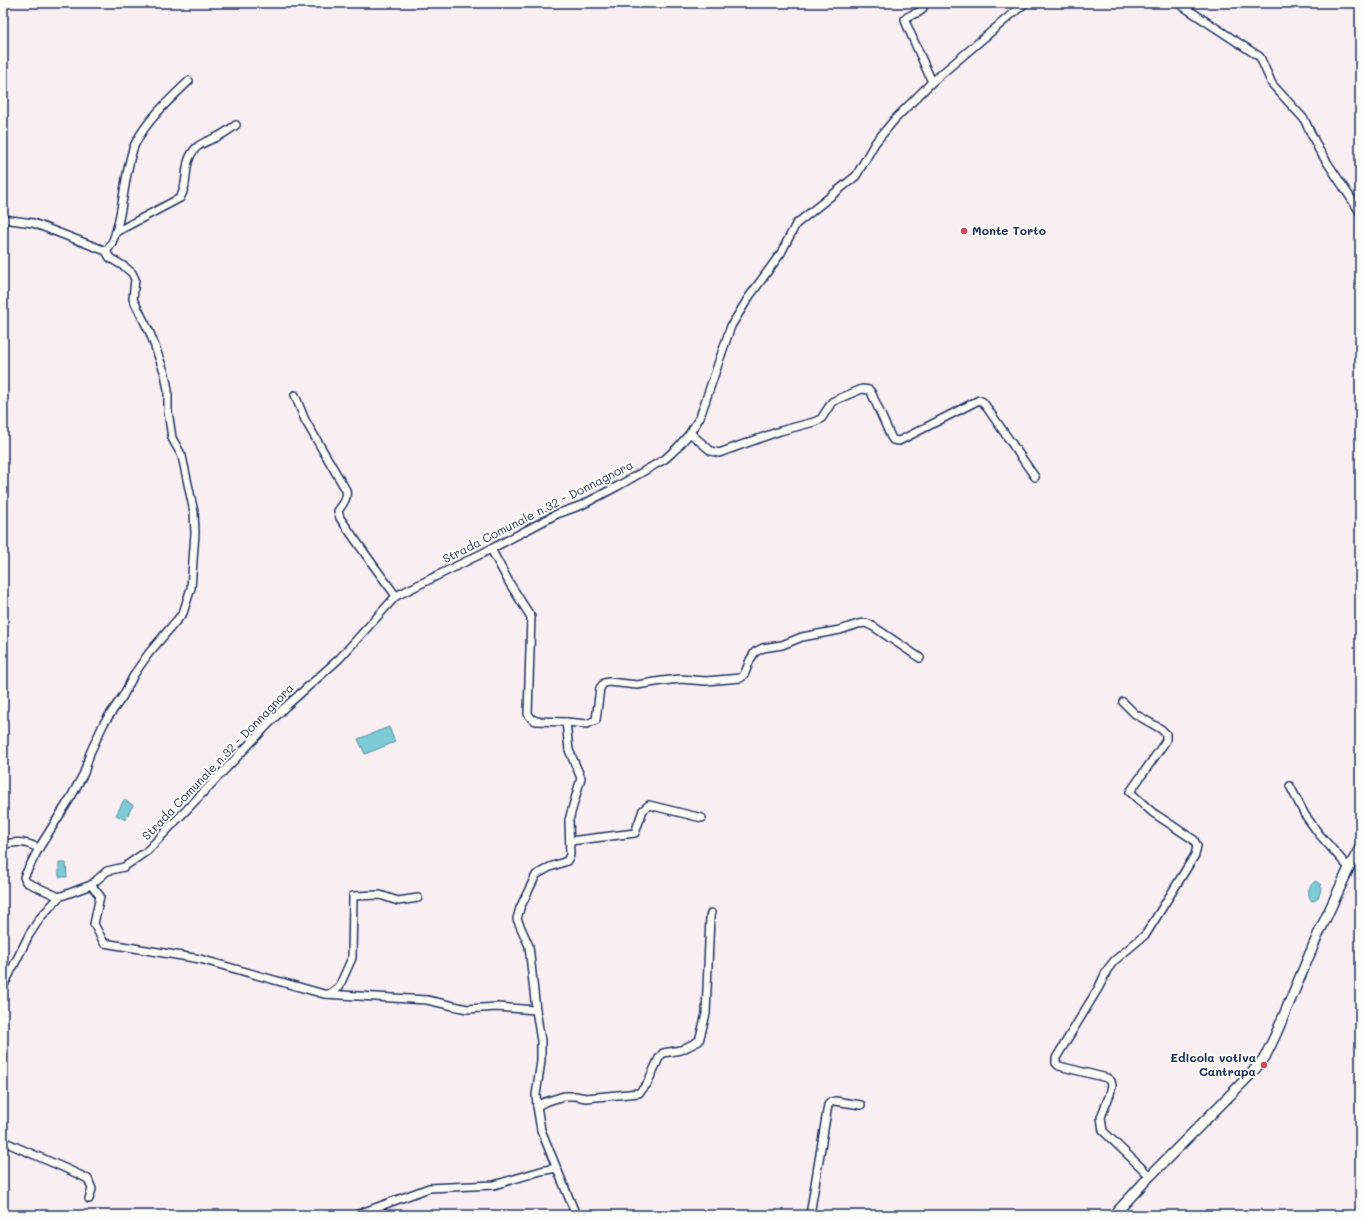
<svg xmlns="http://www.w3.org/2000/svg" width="1363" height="1218" viewBox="0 0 1363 1218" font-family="Mali,sans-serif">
	<rect width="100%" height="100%" fill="#f9eff2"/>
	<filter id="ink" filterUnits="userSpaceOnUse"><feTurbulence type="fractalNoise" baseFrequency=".025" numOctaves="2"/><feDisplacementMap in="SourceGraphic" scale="8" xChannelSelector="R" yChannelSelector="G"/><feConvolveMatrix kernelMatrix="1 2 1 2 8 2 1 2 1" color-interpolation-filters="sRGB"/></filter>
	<g filter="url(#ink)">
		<!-- water -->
		<g fill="#7bcbd5" stroke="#558da5">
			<polygon points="389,727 395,742 365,754 358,739"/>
			<polygon points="124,800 133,805 125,820 116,815"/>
			<polygon points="59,863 66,863 67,877 59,877"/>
			<path d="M 1316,881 L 1321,885 C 1321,890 1320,896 1316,900 L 1312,901 C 1306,894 1308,885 1316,881 Z"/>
		</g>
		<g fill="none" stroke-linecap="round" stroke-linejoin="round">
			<!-- street casing -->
			<g stroke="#1b2f5e" stroke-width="10">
				<g id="street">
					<path d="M 924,3 C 923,16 913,11 905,19 L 906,23 L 932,82"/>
					<polyline points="1178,3 1260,57 1272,84 1304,119 1319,150 1360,212"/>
					<polyline points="3,219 33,223 106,251 110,258 125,267 132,273 135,279 133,299 150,333 165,374 168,390 168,411 172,438 182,456 194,512 195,533 191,588 183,613 149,653 135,673 123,696 104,723 90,753 84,773 71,797 39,848 24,877 26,882 59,897"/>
					<path d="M 116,232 L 180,198 C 187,187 185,175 188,162 C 193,145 203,143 217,137 C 224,134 230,129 236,125"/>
					<path d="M 106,251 C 123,236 123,169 135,144 C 147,120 169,100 189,81"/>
					<path d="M 295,395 L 305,420 L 346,490 C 348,498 343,504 338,511 L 340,518 L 371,562 L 396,596"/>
					<polyline points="690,433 711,451 719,453 780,431 814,422 821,419 832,402 838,399 862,389 869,390 871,392 891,437 893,440 899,441 979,400 983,402 1035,477"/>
					<polyline points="491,549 510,584 531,617 528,714 532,719 536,721 566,722 569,750 581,778 569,820 570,855 567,861 550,867 536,875 520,908 517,919 529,946 536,1010 541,1041 541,1061 536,1095 537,1106 541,1130 576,1215"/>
					<polyline points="1123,702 1135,714 1161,729 1166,734 1166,740 1163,745 1130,792 1152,812 1194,840 1197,846 1195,855 1146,934 1114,961 1107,970 1099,987 1056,1058 1056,1063 1059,1066 1107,1078 1111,1081 1112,1085 1110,1094 1101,1117 1103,1131 1150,1176"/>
					<polyline points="566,722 587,724 596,720 600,688 604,683 609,682 637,685 662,681 680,679 706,681 741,678 745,673 750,660 755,652 763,648 782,645 802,637 840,630 858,624 866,623 874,627 920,658"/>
					<polyline points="1290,786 1305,815 1319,834 1349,868"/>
					<polyline points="570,841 635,833 643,810 649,805 702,818"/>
					<path d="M 3,844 C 19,841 25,842 39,848"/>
					<polyline points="91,885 100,896 94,924 104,943 200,959 324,994 427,1000 467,1009 497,1007 536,1010"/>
					<polyline points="3,987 29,935 40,918 59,897 91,885 107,871 124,867 147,851 284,708 339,659 396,596 491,549 557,514 582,505 618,486 665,459 677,448 690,433 700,417 731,326 749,297 781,253 796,224 856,176 875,143 895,119 932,82 1025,3"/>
					<polyline points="329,994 339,987 352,958 353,896 380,895 398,901 418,898"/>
					<polyline points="537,1106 545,1102 564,1096 575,1096 586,1098 639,1093 647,1084 659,1058 663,1053 681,1050 699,1041 706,1014 710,917 711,913"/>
					<path d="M 3,1141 C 31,1154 60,1165 88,1179 L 92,1189 L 89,1199"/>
					<polyline points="356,1215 429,1188 494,1185 541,1171 556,1168"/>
					<polyline points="810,1215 828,1105 831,1102 835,1101 861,1105"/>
				</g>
			</g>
			<!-- secondary casing -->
			<g stroke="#1b2f5e" stroke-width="12">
				<polyline id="secondary" points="1114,1215 1150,1176 1250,1075 1265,1057 1276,1034 1317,937 1349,868 1360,848"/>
			</g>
			<!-- street -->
			<use href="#street" stroke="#fdfcf7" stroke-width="7"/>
			<!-- secondary -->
			<use href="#secondary" stroke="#fdfcf7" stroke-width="9"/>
		</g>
	</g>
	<!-- markers -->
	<g fill="#d1495b" stroke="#fdfcf7" stroke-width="1.5">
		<circle cx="964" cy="231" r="4"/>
		<circle cx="1264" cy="1065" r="4"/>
	</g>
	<g text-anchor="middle" stroke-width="4" stroke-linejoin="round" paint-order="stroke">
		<!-- poi labels -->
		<g font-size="12" font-weight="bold" fill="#1b2f5e" stroke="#fdfcf7" text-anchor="start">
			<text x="972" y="235">Monte Torto</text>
			<text x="1256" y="1062" text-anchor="end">Edicola votiva<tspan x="1256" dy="14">Cantrapa</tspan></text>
		</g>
		<!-- street labels -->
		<g font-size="12" fill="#1b2f5e" stroke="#fdfcf7">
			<text transform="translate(538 512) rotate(-27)" y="4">Strada Comunale n.32 - Donnagnora</text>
			<text transform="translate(218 762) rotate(-46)" y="4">Strada Comunale n.32 - Donnagnora</text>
		</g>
	</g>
	<!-- margin -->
	<rect width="1363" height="1218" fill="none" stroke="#fdfcf7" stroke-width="16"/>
	<rect x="8" y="8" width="1347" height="1202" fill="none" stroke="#1b2f5e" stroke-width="1.5" filter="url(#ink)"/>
</svg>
